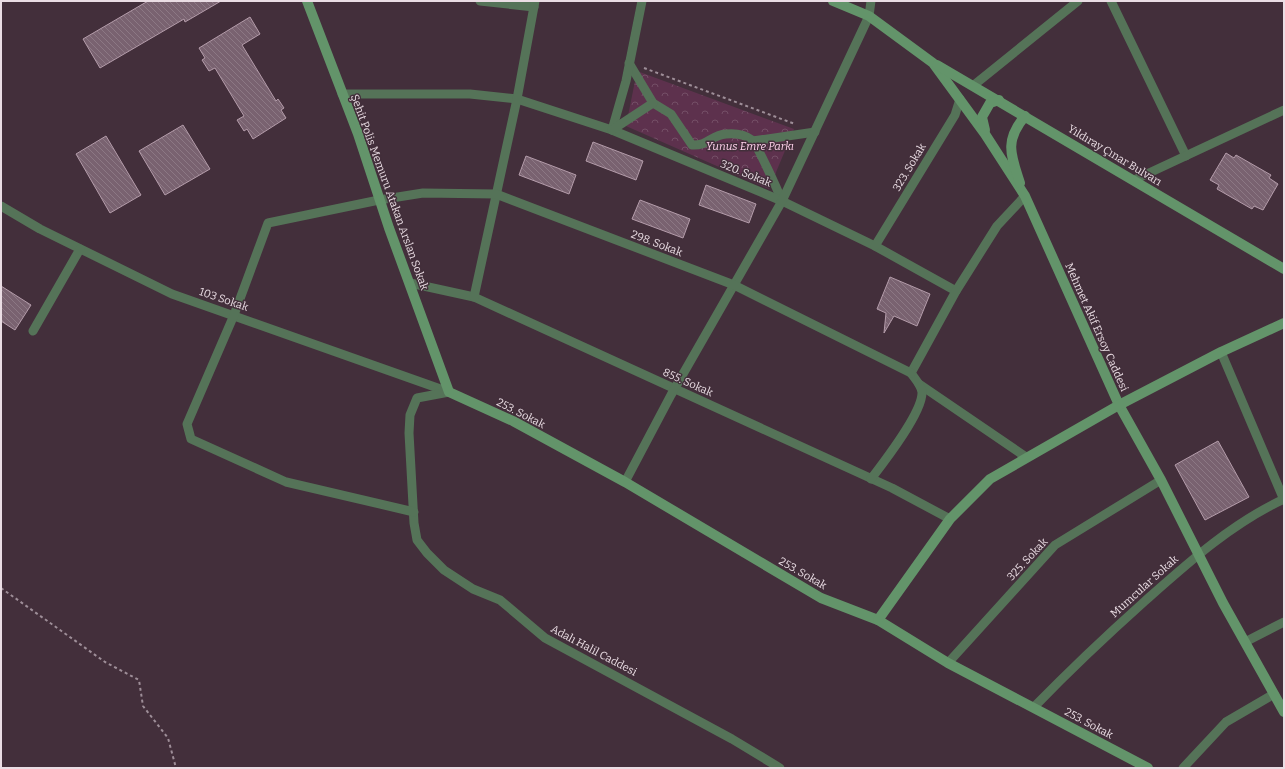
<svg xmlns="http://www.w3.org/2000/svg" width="1285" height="769" viewBox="0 0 1285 769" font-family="Bitter,serif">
	<defs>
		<pattern id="park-crowns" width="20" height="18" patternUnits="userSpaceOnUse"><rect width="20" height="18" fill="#5d314d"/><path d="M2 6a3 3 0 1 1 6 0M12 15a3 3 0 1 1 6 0" fill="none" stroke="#744e66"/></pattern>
		<pattern id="building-back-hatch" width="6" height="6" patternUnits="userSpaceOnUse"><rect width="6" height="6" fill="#796270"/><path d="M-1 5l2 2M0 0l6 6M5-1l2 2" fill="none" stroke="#8c7884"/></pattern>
	</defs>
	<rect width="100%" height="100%" fill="#432f3b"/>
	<!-- park -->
	<polygon fill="url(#park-crowns)" points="637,71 794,129 769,189 626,126"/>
	<!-- building -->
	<g fill="url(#building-back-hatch)" stroke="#b49caa">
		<polygon points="148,1 221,1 185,22 184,19 100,68 83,39"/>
		<polygon points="250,17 260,34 242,45 276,101 278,99 284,108 281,110 286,118 253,139 247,129 244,131 237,120 244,116 215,68 209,71 202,60 205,58 199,48"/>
		<polygon points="183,125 210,169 165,195 139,151"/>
		<polygon points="106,136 141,195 110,213 76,154"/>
		<polygon points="593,142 643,161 636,180 586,161"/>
		<polygon points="1226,153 1234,158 1236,155 1271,175 1269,178 1278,184 1263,210 1254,206 1252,209 1217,189 1219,185 1210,180"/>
		<polygon points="526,156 576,175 569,194 519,175"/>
		<polygon points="706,185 756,204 749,223 699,205"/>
		<polygon points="640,200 690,219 683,238 632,219"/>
		<polygon points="890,277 930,294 917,326 894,316 884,333 886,313 877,309"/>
		<polygon points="1,286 31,305 15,330 1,321"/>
		<polygon points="1218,441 1249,497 1205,520 1175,465"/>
	</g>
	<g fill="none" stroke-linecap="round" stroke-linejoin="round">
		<!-- path -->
		<g stroke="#9e8e98" stroke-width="2" stroke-dasharray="3 3" stroke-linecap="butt">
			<polyline points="644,68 795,124"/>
			<polyline points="1,588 105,662 139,680 143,706 168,738 176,768"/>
		</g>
		<!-- street -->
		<g stroke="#557358" stroke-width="9">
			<polyline points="480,1 534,7"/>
			<polyline points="1111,1 1186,156"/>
			<path d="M 629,63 L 653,103 L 671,114 L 692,145 C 708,146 711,135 726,134 C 736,133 744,134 752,140 C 757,144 778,191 782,201"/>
			<polyline points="974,85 1078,1"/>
			<polyline points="342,94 470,94 517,99 612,130 782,201 875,246 956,291"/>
			<polyline points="612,130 626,81 642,1"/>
			<polyline points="612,130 653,103"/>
			<polyline points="753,141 815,132"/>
			<polyline points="1134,180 1284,110"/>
			<polyline points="1,206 40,229 172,294 449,392"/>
			<polyline points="875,246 955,115 960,99"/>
			<polyline points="410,283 474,297 892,488 950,519"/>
			<polyline points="474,297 517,99 535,1"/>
			<polyline points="33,331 80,249"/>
			<polyline points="1221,352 1284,500"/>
			<polyline points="919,384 1026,457"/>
			<polyline points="449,392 417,398 410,415 409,433 414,523 417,540 427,553 444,570 473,589 500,600 545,638 732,739 780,768"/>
			<path d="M 871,479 C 884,462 923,412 922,392 C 921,385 915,379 911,373 L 956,291 L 997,226 L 1025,196"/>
			<polyline points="625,482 671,395 782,201 869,16 871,1"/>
			<polyline points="414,512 286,482 191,439 187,424 234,315 268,223 379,200 423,193 496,194 734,285 911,373"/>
			<polyline points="1245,642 1284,622"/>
			<polyline points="948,663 1055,545 1161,480"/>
			<path d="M 1034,707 C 1070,670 1107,635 1145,601 C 1189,562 1231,524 1284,499"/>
			<polyline points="1183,768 1226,722 1274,694"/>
		</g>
		<!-- secondary -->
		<g stroke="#63946a" stroke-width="10">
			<polyline points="307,1 358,134 389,228 449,392 513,421 625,482 821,598 878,620 948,663 1148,768"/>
			<polyline points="833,1 869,16 933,63 985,134 1025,196 1119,405 1161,480 1223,603 1284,712"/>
			<polyline points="937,65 1284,269"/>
			<polyline points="985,130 982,117 990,103 999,100"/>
			<path d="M 1020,183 C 1011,155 1004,141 1025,116"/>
			<polyline points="878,620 950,519 990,479 1119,405 1221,352 1284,323"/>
		</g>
	</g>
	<g text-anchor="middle" stroke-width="3" stroke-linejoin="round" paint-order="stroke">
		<!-- park labels -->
		<g font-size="11" font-style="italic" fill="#fed1eb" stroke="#432f3b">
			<text x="750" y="150">Yunus Emre Parkı</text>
		</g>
		<!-- street labels -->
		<g font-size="11" fill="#eadde4" stroke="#432f3b">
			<text transform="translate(1115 155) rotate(31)" y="4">Yıldıray Çınar Bulvarı</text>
			<text transform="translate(909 167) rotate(-59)" y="4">323. Sokak</text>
			<text transform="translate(746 173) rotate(22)" y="4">320. Sokak</text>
			<text transform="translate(390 192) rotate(70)" y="4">Şehit Polis Memuru Atakan Arslan Sokak</text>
			<text transform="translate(657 243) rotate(21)" y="4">298. Sokak</text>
			<text transform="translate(224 299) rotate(19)" y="4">103 Sokak</text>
			<text transform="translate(1097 327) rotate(66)" y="4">Mehmet Akif Ersoy Caddesi</text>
			<text transform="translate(688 382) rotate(24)" y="4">855. Sokak</text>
			<text transform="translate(521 413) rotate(27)" y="4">253. Sokak</text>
			<text transform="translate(1027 559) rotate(-47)" y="4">325. Sokak</text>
			<text transform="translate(803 573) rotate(30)" y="4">253. Sokak</text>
			<text transform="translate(1144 586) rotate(-42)" y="4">Mumcular Sokak</text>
			<text transform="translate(594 650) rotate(28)" y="4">Adalı Halil Caddesi</text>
			<text transform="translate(1089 723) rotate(28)" y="4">253. Sokak</text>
		</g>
	</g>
	<!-- border -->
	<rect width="1285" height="769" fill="none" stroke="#eadde4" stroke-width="4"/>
</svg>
